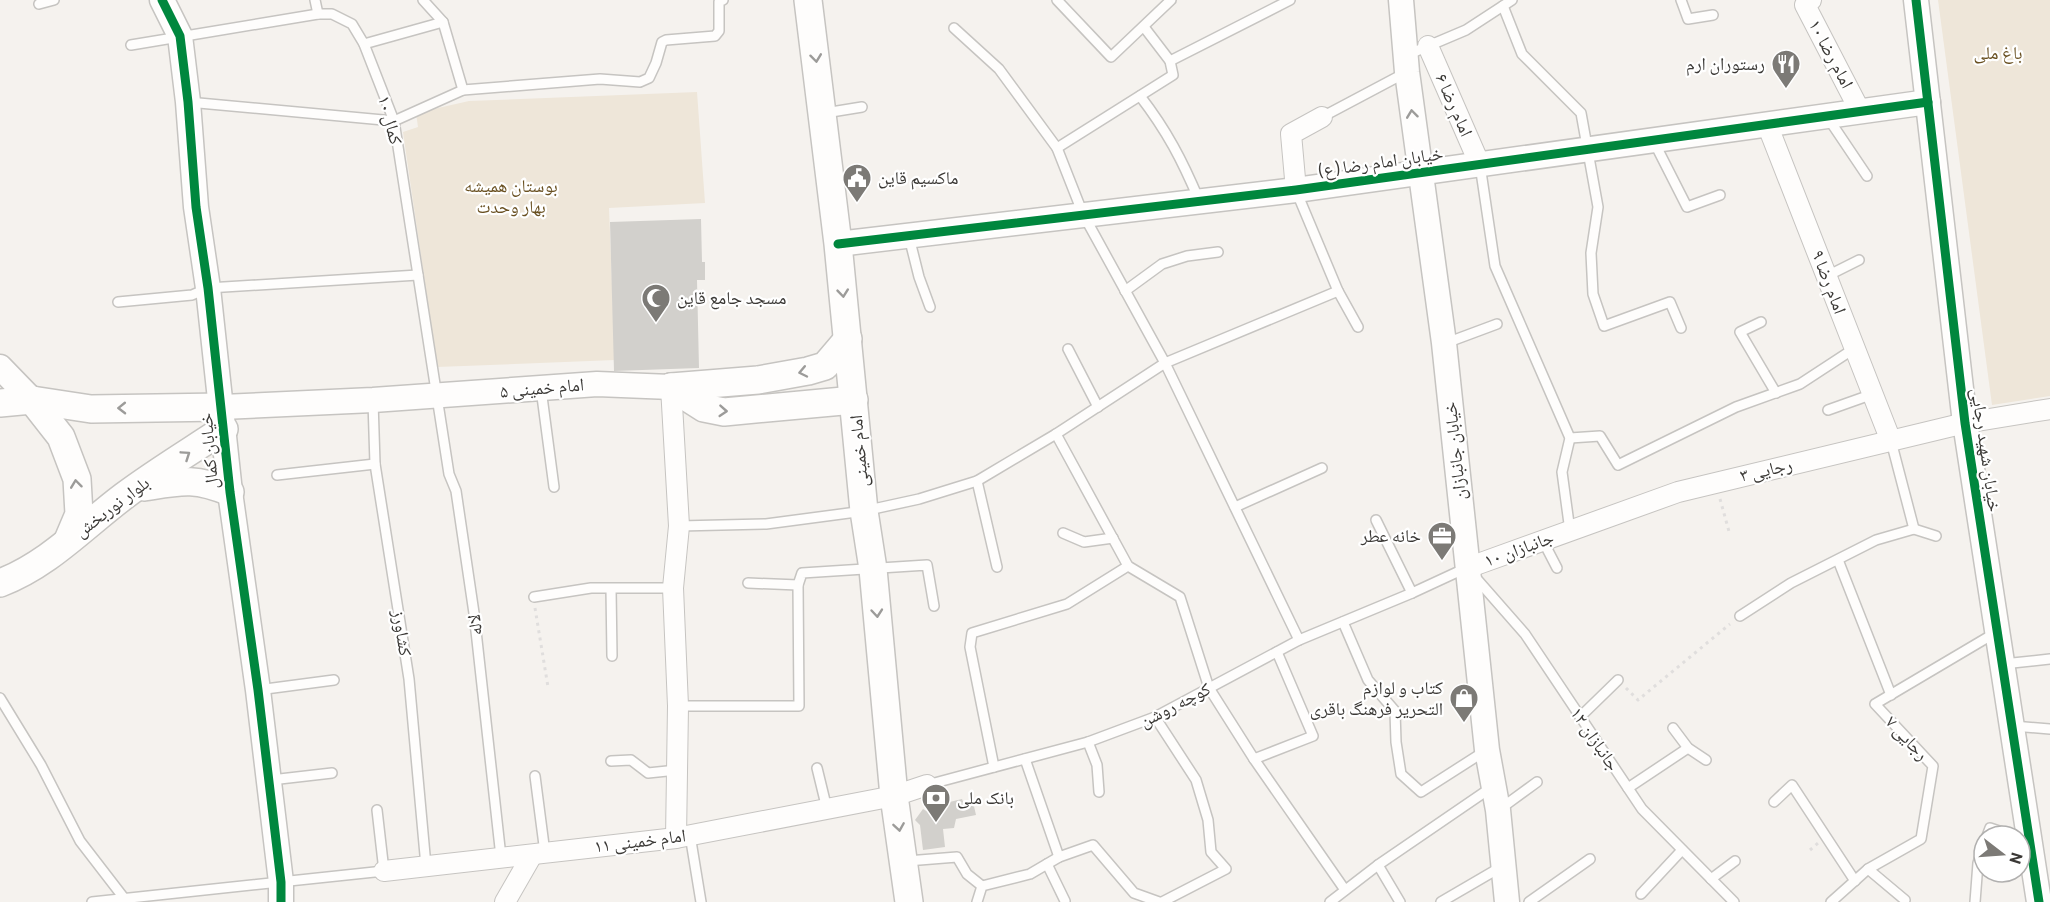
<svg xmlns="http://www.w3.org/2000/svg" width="2050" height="902" viewBox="0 0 2050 902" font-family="Barlow,'Noto Naskh Arabic',sans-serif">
	<rect width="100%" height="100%" fill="#f5f2ee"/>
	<!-- green -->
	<g fill="#eee6d9">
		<polygon points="1938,0 2050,0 2050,396 1992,405"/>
		<polygon points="697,92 705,203 609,208 615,360 437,367 403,132 418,127 416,113 469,101"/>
	</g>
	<!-- building -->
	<g fill="#d2d0cc">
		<polygon points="701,219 702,262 705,262 705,280 697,280 699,368 614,371 610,222"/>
		<polygon points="962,799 964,804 973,802 976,815 956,819 954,828 943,829 945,847 923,850 920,825 915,820 923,809 928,812 929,807"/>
	</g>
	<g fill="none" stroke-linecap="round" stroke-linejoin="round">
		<!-- service casing -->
		<g stroke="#c6c4c1" stroke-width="12">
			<g id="service">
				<polyline points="315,0 318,14"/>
				<polyline points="423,0 443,22 463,90"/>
				<polyline points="1057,0 1111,57 1171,0"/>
				<polyline points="1681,0 1688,19 1713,15"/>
				<polyline points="39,4 54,0"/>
				<polyline points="1503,6 1522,54 1581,113 1598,207 1591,253 1593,294 1604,326 1670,302 1681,328"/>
				<polyline points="954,28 999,69 1057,148 1083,214 1165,363 1299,640"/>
				<polyline points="364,44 443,22"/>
				<polyline points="131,45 318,14 332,14 352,24 364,44 394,121 449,474 456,491 474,613 501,857"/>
				<polyline points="1407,55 1466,30 1512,0"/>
				<polyline points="1170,61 1290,0"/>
				<path d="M 1140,96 C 1167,131 1182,160 1199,200"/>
				<polyline points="188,102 394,121 463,90 600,79 640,82 649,78 656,63 662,42 666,40 715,36 719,31 719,2 723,0"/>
				<polyline points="825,113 862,107"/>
				<polyline points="1322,117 1405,73"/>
				<polyline points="1828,118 1867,176"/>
				<polyline points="1654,142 1687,207 1720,195"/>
				<polyline points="1057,148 1173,75 1170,61 1144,27"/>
				<polyline points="1480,165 1495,266 1570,438 1562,472 1570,531"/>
				<polyline points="1297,193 1338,291 1358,327"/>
				<polyline points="909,237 919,277 930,307"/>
				<polyline points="1827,276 1859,260"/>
				<polyline points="1125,291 1162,264 1187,256 1218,252"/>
				<polyline points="118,302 192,295 208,288 418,275"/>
				<polyline points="1761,322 1740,332 1776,393"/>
				<polyline points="1446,343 1497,324"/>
				<polyline points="1068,349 1098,407"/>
				<polyline points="541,389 554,487"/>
				<polyline points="373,401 375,464 409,679 426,866"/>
				<polyline points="1828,410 1873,394"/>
				<polyline points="1056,434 1128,566 1180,597 1209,688 1254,759 1345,890"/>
				<polyline points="1570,438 1600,436 1618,465 1736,407 1800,384 1855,348"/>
				<polyline points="1891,441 1914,529"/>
				<polyline points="277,475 375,464"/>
				<polyline points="977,481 997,567"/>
				<polyline points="1235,507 1322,468"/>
				<polyline points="1376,520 1412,593"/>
				<polyline points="679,526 766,524 864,511 919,499 977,481 1056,434 1165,363 1338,291"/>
				<polyline points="1063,533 1084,542 1113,538"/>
				<polyline points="1543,541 1557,568"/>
				<polyline points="1838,560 1891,695"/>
				<polyline points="1475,577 1525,634 1642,809 1734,902"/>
				<polyline points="748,583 798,585"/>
				<polyline points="611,589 612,656"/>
				<polyline points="534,597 591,588 673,588"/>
				<polyline points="1740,616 1791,583 1876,540 1914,529 1936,536"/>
				<polyline points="1343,622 1368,680 1395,711 1396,742 1401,774 1421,792 1485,751"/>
				<polyline points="2003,664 2050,659"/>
				<polyline points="258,690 334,680"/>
				<polyline points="0,698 41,765 80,841 127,902"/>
				<polyline points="678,706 799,706 798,585 802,573 927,565 934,606"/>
				<polyline points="1155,717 1196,780 1208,820 1211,852 1226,869 1162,902"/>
				<polyline points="1580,717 1618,680"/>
				<polyline points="2013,726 2050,729"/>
				<polyline points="1673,728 1688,748 1706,760"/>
				<polyline points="1088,742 1097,765 1099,792"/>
				<polyline points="1025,759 1059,857"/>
				<polyline points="1254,759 1313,736 1277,652"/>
				<polyline points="611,761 631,760 648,773 677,770"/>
				<polyline points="994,767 970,647 972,633 1067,604 1128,566"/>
				<polyline points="817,768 827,809"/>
				<polyline points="535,776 545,853"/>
				<polyline points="271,780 332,773"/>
				<polyline points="927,785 1088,742 1155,717 1299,640 1412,593 1466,568"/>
				<polyline points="1628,788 1688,748"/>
				<polyline points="1774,802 1792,785 1855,881"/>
				<polyline points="1500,809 1537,782"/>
				<polyline points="690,835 701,902"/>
				<polyline points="1987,836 1990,828 2014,836"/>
				<polyline points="907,861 957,857 967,874 982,886"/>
				<polyline points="1047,864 1065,901"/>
				<polyline points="1378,865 1400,902"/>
				<polyline points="1868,869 1905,900"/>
				<polyline points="1711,879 1735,861"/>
				<polyline points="1641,894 1682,850"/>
				<polyline points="92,902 384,871 377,810"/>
				<polyline points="977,902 982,886 1030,874 1059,857 1093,845 1134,893 1159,902"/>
				<polyline points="1330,902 1378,865 1492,787"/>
				<polyline points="1441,902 1501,867"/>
				<polyline points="1529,902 1590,859"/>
				<polyline points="1831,902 1868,869 1921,839 1933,766 1875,704 1995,633"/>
				<polyline points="1975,902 1978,863 1984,844"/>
			</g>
		</g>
		<!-- minor casing -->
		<g stroke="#c6c4c1" stroke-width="22">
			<g id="minor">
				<polyline points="1811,0 1805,5 1860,111"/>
				<polyline points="1428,46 1480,165"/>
				<polyline points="1767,124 1891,441"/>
				<polyline points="1296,190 1291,134 1322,117"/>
				<polyline points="671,387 679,526 673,588 678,706 676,838"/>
				<polyline points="1467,568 1678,492 1965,423 2050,409"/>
				<polyline points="384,871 676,838 894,796 927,785"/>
				<polyline points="505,902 532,855"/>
			</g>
		</g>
		<!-- tertiary casing -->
		<g stroke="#c6c4c1" stroke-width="27">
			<g id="tertiary">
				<polyline points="162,0 180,36 188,102 196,207 208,288 230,492 258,690 281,882 281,902"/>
				<polyline points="1401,0 1407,72 1444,343 1487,750 1498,810 1507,902"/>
				<polyline points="1916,0 1965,423 2039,902"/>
				<polyline points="838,244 1296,190 1928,102"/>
				<polyline points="0,367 32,400"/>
				<polyline points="222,407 373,400 597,384 671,387"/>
			</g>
		</g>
		<!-- secondary casing -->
		<g stroke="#c6c4c1" stroke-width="30">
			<g id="secondary">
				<polyline points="808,0 838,244 864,511 873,569 894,796 909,902"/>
				<polyline points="671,387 758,380 808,371 825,366 848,339"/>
				<polyline points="671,387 704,408 724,412 854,400"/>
				<polyline points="32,400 61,437 77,479 79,514 68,540"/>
				<polyline points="0,403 32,400 91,409 222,407"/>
				<path d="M 144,487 C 181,481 194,477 230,492"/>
				<path d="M 0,583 C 48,565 84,526 124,496 C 156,472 191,451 224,429"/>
			</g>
		</g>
		<!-- path -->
		<g stroke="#e0dedd" stroke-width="3" stroke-dasharray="3 4.5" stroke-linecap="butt">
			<polyline points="1720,499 1730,535"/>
			<polyline points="535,608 548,687"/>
			<polyline points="1626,688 1638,700 1730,624"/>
			<polyline points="1810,850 1818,843"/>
		</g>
		<!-- service -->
		<use href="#service" stroke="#fefdfc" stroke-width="9"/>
		<!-- minor -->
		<use href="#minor" stroke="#fefdfc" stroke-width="20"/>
		<!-- tertiary -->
		<use href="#tertiary" stroke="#fefdfc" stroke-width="24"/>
		<!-- secondary -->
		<use href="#secondary" stroke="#fefdfc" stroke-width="27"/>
		<!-- cycleway casing -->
		<g stroke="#fff" stroke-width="13">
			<g id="cycleway">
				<polyline points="162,0 180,36 188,102 196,207 208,288 230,492 258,690 281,882 281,902"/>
				<polyline points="1916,0 1965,423 2039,902"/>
				<polyline points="838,244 1296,190 1928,102"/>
			</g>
		</g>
		<!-- cycleway -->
		<use href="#cycleway" stroke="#00873e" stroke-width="9"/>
	</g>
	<!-- one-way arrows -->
	<defs><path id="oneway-chevron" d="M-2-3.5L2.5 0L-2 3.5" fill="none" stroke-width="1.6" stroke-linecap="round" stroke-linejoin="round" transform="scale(1.5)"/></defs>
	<g stroke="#9c9b99">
		<use href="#oneway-chevron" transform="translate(816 58) rotate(83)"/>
		<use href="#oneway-chevron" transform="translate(1412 114) rotate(-97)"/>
		<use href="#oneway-chevron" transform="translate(843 293) rotate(84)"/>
		<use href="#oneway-chevron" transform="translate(803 372) rotate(168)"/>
		<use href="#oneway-chevron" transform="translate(122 408) rotate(179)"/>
		<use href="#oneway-chevron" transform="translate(723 411) rotate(4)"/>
		<use href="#oneway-chevron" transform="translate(186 455) rotate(-34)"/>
		<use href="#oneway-chevron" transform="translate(76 484) rotate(-97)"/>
		<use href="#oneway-chevron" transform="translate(877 613) rotate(85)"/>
		<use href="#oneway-chevron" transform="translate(899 827) rotate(81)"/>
	</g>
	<!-- icons -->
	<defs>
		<g id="restaurant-pin" transform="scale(1.5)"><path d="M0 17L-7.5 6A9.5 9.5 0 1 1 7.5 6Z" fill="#7c7a76" stroke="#fff"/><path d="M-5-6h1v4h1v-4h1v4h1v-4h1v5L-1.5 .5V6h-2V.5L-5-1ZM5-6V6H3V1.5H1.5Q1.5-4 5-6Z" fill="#fff"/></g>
		<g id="civic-pin" transform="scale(1.5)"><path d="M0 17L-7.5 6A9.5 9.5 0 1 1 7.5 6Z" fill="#7c7a76" stroke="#fff"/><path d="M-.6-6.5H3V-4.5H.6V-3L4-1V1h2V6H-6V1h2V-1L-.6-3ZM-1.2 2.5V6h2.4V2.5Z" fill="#fff"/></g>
		<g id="mosque-pin" transform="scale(1.5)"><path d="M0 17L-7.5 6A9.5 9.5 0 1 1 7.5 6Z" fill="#7c7a76" stroke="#fff"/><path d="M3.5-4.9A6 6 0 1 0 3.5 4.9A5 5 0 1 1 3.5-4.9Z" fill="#fff"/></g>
		<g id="office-pin" transform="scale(1.5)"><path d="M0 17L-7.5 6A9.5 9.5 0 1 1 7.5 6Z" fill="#7c7a76" stroke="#fff"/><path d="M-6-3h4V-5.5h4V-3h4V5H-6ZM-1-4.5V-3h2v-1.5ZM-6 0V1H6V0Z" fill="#fff"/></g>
		<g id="shop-pin" transform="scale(1.5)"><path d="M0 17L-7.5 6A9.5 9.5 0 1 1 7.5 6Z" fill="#7c7a76" stroke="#fff"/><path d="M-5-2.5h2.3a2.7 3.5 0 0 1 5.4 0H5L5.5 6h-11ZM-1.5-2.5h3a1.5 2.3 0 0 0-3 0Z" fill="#fff"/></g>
		<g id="bank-pin" transform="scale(1.5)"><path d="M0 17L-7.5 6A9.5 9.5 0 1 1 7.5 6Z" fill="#7c7a76" stroke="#fff"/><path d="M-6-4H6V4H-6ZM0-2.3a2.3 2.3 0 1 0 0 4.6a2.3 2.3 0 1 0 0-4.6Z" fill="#fff"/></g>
	</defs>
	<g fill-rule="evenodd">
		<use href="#restaurant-pin" x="1786" y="64"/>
		<use href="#civic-pin" x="857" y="178"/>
		<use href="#mosque-pin" x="656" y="298"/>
		<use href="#office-pin" x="1442" y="536"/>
		<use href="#shop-pin" x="1464" y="698"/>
		<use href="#bank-pin" x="936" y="798"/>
	</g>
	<g text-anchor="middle" stroke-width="4.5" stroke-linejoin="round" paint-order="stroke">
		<!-- park labels -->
		<g font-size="18" fill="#695021" stroke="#fff">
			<text x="1998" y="59">باغ ملی</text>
			<text x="511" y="192">بوستان همیشه<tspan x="511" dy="21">بهار وحدت</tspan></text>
		</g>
		<!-- street labels -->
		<g font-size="18" fill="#3b3936" stroke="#fff">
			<text transform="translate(1831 54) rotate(62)" y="6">امام رضا ۱۰</text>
			<text transform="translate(1454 105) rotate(66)" y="6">امام رضا ۶</text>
			<text transform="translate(390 120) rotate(75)" y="6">کمال ۱۰</text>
			<text transform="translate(1381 162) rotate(-8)" y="6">خیابان امام رضا (ع)</text>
			<text transform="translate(1829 282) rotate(69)" y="6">امام رضا ۹</text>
			<text transform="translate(542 388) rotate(-5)" y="6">امام خمینی ۵</text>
			<text transform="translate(1986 450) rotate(82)" y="6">خیابان شهید رجایی</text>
			<text transform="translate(209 451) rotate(-95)" y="6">خیابان کمال</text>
			<text transform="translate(859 451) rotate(-95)" y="6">امام خمینی</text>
			<text transform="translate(1455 451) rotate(-96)" y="6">خیابان جانبازان</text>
			<text transform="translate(1766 470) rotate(-13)" y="6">رجایی ۳</text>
			<text transform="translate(112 507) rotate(-37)" y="6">بلوار نوربخش</text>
			<text transform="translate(1519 549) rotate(-20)" y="6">جانبازان ۱۰</text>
			<text transform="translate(475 625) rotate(-97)" y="6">لاله</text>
			<text transform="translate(402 633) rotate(81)" y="6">کشاورز</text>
			<text transform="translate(1175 705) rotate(-27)" y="6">کوچه روشن</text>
			<text transform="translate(1907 738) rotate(47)" y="6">رجایی ۷</text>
			<text transform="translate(1595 739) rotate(56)" y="6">جانبازان ۱۲</text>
			<text transform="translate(640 841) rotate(-7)" y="6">امام خمینی ۱۱</text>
		</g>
		<!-- poi labels -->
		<g font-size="18" fill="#3b3936" stroke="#fff" text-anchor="end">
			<text x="1765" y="70">رستوران ارم</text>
			<text x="878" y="184" text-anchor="start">ماکسیم قاین</text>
			<text x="677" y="304" text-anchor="start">مسجد جامع قاین</text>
			<text x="1421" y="542">خانه عطر</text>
			<text x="1443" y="694">کتاب و لوازم<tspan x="1443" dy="21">التحریر فرهنگ باقری</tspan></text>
			<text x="957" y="804" text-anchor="start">بانک ملی</text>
		</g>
	</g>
	<!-- north arrow -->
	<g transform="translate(2002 854) rotate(107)"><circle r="28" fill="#ffffff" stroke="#b1b0af" stroke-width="1.5"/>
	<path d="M0-4.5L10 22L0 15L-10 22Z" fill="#7c7a76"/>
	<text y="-9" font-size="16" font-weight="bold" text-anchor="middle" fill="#3b3936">N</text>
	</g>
</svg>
